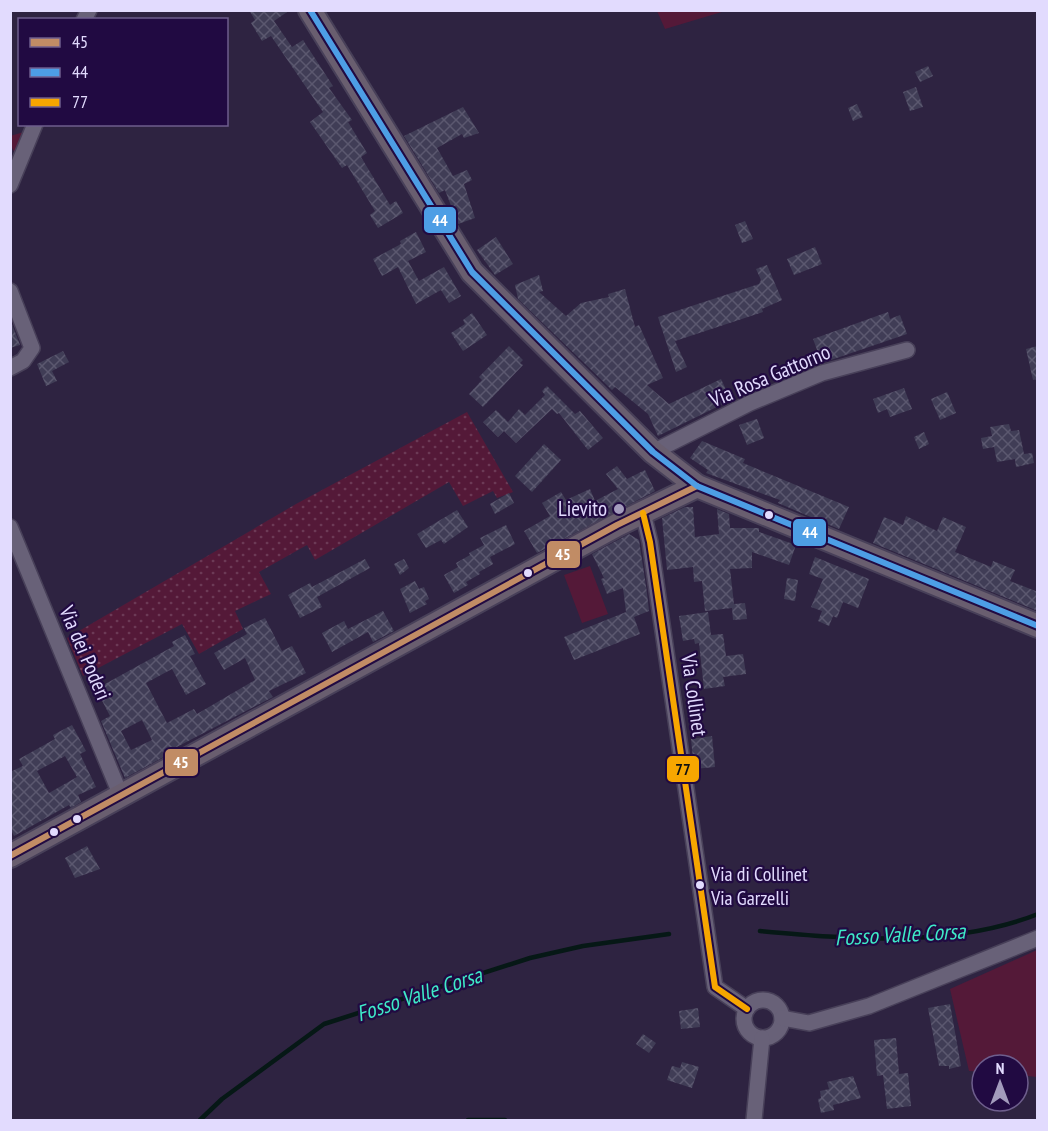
<svg xmlns="http://www.w3.org/2000/svg" width="1048" height="1131" viewBox="0 0 1048 1131" font-family="'PT Sans Narrow',sans-serif">
	<defs>
		<pattern id="park-dots" width="8" height="8" patternUnits="userSpaceOnUse" patternTransform="scale(1.5)"><rect width="8" height="8" fill="#541938"/><path d="M2 2h.1M6 6h.1" fill="none" stroke="#6c3a56" stroke-width="1.8" stroke-linecap="round"/></pattern>
		<pattern id="building-cross-hatch" width="8" height="8" patternUnits="userSpaceOnUse" patternTransform="scale(1.5)"><rect width="8" height="8" fill="#403d56"/><path d="M0 0l8 8M0 8l8-8" fill="none" stroke="#5b586f"/></pattern>
	</defs>
	<rect width="100%" height="100%" fill="#2e2341"/>
	<!-- grass -->
	<g fill="#541938">
		<polygon points="657,11 725,11 665,29"/>
		<polygon points="24,132 16,155 11,146 10,136"/>
		<polygon points="590,566 608,614 582,623 564,575"/>
		<polygon points="1037,950 1037,1077 1018,1075 1018,1065 982,1065 982,1072 969,1071 950,989"/>
	</g>
	<!-- park -->
	<polygon fill="url(#park-dots)" points="467,412 513,492 497,498 493,491 463,506 449,482 315,560 307,545 259,572 271,594 235,611 243,629 199,654 182,624 83,676 67,638 296,504"/>
	<g fill="none" stroke-linecap="round" stroke-linejoin="round">
		<!-- stream -->
		<g stroke="#061816" stroke-width="4.5">
			<path d="M 760,931 C 848,939 953,948 1038,914"/>
			<polyline points="200,1120 222,1099 324,1024 530,958 583,946 669,934"/>
			<polyline points="468,1120 505,1120"/>
		</g>
	</g>
	<!-- building -->
	<g fill="url(#building-cross-hatch)" fill-rule="evenodd">
		<polygon points="249,10 290,10 274,21 292,47 303,40 333,86 329,88 352,120 348,122 367,153 361,157 390,205 396,201 403,213 378,228 370,215 375,211 347,165 342,168 310,122 323,112 271,36 262,41 251,23 255,20"/>
		<polygon points="928,66 933,76 920,82 915,72"/>
		<polygon points="916,87 923,107 910,111 903,92"/>
		<polygon points="857,104 863,117 853,121 848,108"/>
		<polygon points="463,107 479,133 464,138 462,134 437,148 453,176 467,170 472,180 464,184 475,218 458,224 445,190 439,193 404,136"/>
		<polygon points="745,221 753,239 742,243 735,225"/>
		<polygon points="416,232 426,252 408,261 419,281 444,267 461,296 449,303 441,290 416,304 398,267 382,276 373,259 401,244 400,241"/>
		<polygon points="496,237 513,264 495,275 477,250"/>
		<polygon points="815,247 822,264 794,275 787,259"/>
		<polygon points="767,265 782,300 762,309 763,312 675,341 687,367 676,372 658,317 759,284 761,280 756,269"/>
		<polygon points="539,275 543,291 539,292 566,316 581,303 609,297 608,294 625,289 635,327 639,325 663,378 647,385 669,404 721,379 731,400 658,436 648,414 615,387 612,390 518,299 515,285"/>
		<polygon points="888,312 890,319 900,315 907,334 822,363 813,339"/>
		<polygon points="472,313 487,335 463,351 451,333 465,324 463,320"/>
		<polygon points="10,319 20,345 10,348"/>
		<polygon points="509,346 523,360 520,363 523,365 483,407 469,394 482,380 479,377"/>
		<polygon points="1038,346 1038,379 1033,380 1026,349"/>
		<polygon points="63,351 69,362 52,371 57,381 46,386 37,364"/>
		<polygon points="547,386 575,414 580,411 603,438 588,450 559,413 557,414 552,409 516,443 504,431 498,437 483,422 496,410 508,422 519,409 525,415 545,395 542,391"/>
		<polygon points="904,388 912,409 890,417 887,409 878,413 873,399"/>
		<polygon points="947,392 956,413 940,420 931,399"/>
		<polygon points="757,419 764,438 747,445 739,425"/>
		<polygon points="1009,424 1011,431 1019,430 1024,454 1032,453 1034,463 1016,467 1015,459 997,462 994,447 983,449 981,438 992,436 990,427"/>
		<polygon points="924,432 929,444 919,449 914,437"/>
		<polygon points="702,441 745,459 743,463 849,507 839,529 778,503 780,500 706,473 708,470 690,458"/>
		<polygon points="544,444 561,460 532,492 515,476"/>
		<polygon points="617,466 627,479 645,470 655,491 537,553 524,531 550,516 542,503 561,492 566,500 590,489 595,501 618,489 606,474"/>
		<polygon points="509,493 514,503 495,514 490,504"/>
		<polygon points="685,507 693,507 695,537 719,534 717,509 729,514 730,528 759,528 759,532 796,545 789,565 752,552 752,568 730,569 734,604 745,603 747,619 733,620 732,608 705,611 702,581 694,582 693,567 667,570 662,518"/>
		<polygon points="457,510 468,527 444,544 441,540 426,548 417,534"/>
		<polygon points="906,516 937,531 943,517 966,527 955,552 991,567 993,561 1015,570 1010,581 1038,592 1038,611 873,543 884,517 903,525"/>
		<polygon points="506,525 515,544 490,557 493,564 479,572 480,574 466,582 468,585 454,593 444,575 458,567 456,563 470,555 469,553 484,545 480,538"/>
		<polygon points="629,534 639,540 647,593 649,611 634,617 640,634 574,660 564,637 626,612 623,588 607,594 601,579 604,578 592,554"/>
		<polygon points="815,557 869,579 858,608 843,602 837,618 833,616 829,626 818,621 822,611 811,607 823,579 809,574"/>
		<polygon points="365,559 370,568 317,597 322,607 300,618 288,595 310,583 312,587"/>
		<polygon points="404,559 409,568 400,575 394,564"/>
		<polygon points="787,578 798,580 795,601 784,599"/>
		<polygon points="415,581 419,589 424,587 429,599 425,601 427,604 410,613 400,589"/>
		<polygon points="383,611 394,631 373,642 368,632 332,652 322,633 344,621 348,629"/>
		<polygon points="708,612 711,635 723,634 726,656 743,654 746,674 723,677 725,686 704,689 699,643 695,644 694,639 683,641 679,616"/>
		<path d="M 265,618 L 282,651 L 292,646 L 306,673 L 269,691 L 273,697 L 171,750 L 173,752 L 125,778 L 101,721 L 110,716 L 96,689 L 174,646 L 172,642 L 185,635 L 195,654 L 190,656 L 206,684 L 186,695 L 172,669 L 146,683 L 167,723 L 194,709 L 197,714 L 255,680 L 245,658 L 224,670 L 214,653 L 247,634 L 244,628 ZM 142,720 L 152,740 L 131,750 L 121,731 Z"/>
		<path d="M 72,725 L 86,751 L 80,754 L 96,787 L 78,795 L 81,802 L 71,808 L 69,805 L 14,836 L 10,828 L 10,772 L 23,766 L 19,759 L 55,739 L 53,735 ZM 65,756 L 77,777 L 49,793 L 37,771 Z"/>
		<polygon points="712,736 715,767 694,769 691,739"/>
		<polygon points="87,846 100,869 75,878 65,858"/>
		<polygon points="950,1004 961,1066 949,1069 949,1066 939,1066 928,1008"/>
		<polygon points="698,1008 700,1027 681,1029 679,1011"/>
		<polygon points="643,1034 656,1043 649,1053 636,1044"/>
		<polygon points="896,1038 899,1074 908,1073 911,1106 887,1109 883,1075 877,1076 874,1040"/>
		<polygon points="682,1062 699,1067 692,1088 667,1080 672,1066 680,1068"/>
		<polygon points="853,1076 861,1098 833,1105 834,1110 821,1113 818,1099 821,1098 820,1091 829,1089 827,1082"/>
	</g>
	<g fill="none" stroke-linecap="round" stroke-linejoin="round">
		<!-- street casing -->
		<g stroke="#484059" stroke-width="18">
			<g id="street">
				<polyline points="84,20 89,10"/>
				<polyline points="10,185 35,124"/>
				<polyline points="10,291 32,348 23,361 10,368"/>
				<polyline points="653,452 750,403 822,373 907,350"/>
				<polyline points="643,513 650,542 715,987 747,1009"/>
				<polyline points="10,527 121,796"/>
				<circle cx="763" cy="1019" r="19"/>
				<polyline points="782,1018 809,1023 869,1006 1038,938"/>
				<polyline points="754,1120 762,1038"/>
			</g>
		</g>
		<!-- secondary casing -->
		<g stroke="#484059" stroke-width="26">
			<g id="secondary">
				<polyline points="310,10 472,272 653,452 697,486 1038,626"/>
				<polyline points="10,856 617,525 697,486"/>
			</g>
		</g>
		<!-- street -->
		<use href="#street" stroke="#686178" stroke-width="15"/>
		<!-- secondary -->
		<use href="#secondary" stroke="#695e6f" stroke-width="22"/>
		<!-- bus-1 casing -->
		<g stroke="#210a42" stroke-width="10">
			<polyline id="bus-1" points="10,856 617,525 697,486"/>
		</g>
		<!-- bus-2 casing -->
		<g stroke="#210a42" stroke-width="10">
			<polyline id="bus-2" points="310,10 472,272 653,452 697,486 1038,626"/>
		</g>
		<!-- bus-3 casing -->
		<g stroke="#210a42" stroke-width="10">
			<polyline id="bus-3" points="643,513 650,542 715,987 747,1009"/>
		</g>
		<!-- bus-1 -->
		<use href="#bus-1" stroke="#c18c65" stroke-width="6"/>
		<!-- bus-2 -->
		<use href="#bus-2" stroke="#4d9ee5" stroke-width="6"/>
		<!-- bus-3 -->
		<use href="#bus-3" stroke="#f7a600" stroke-width="6"/>
	</g>
	<!-- markers -->
	<circle fill="#a39bbc" stroke="#210a42" stroke-width="2" cx="619" cy="509" r="6"/>
	<g fill="#e2dbfe" stroke="#210a42" stroke-width="2">
		<circle cx="769" cy="515" r="5"/>
		<circle cx="528" cy="573" r="5"/>
		<circle cx="77" cy="819" r="5"/>
		<circle cx="54" cy="832" r="5"/>
		<circle cx="700" cy="885" r="5"/>
	</g>
	<g text-anchor="middle" stroke-width="4.5" stroke-linejoin="round" paint-order="stroke">
		<!-- bus labels -->
		<g font-size="20" fill="#e2dbfe" stroke="#210a42" text-anchor="start">
			<text x="711" y="881">Via di Collinet<tspan x="711" dy="24">Via Garzelli</tspan></text>
		</g>
		<!-- street labels -->
		<g font-size="21" fill="#e2dbfe" stroke="#210a42">
			<text transform="translate(770 376) rotate(-23)" y="7">Via Rosa Gattorno</text>
			<text transform="translate(85 653) rotate(67)" y="7">Via dei Poderi</text>
			<text transform="translate(694 695) rotate(82)" y="7">Via Collinet</text>
		</g>
		<!-- poi labels -->
		<g font-size="21" fill="#e2dbfe" stroke="#210a42" text-anchor="end">
			<text x="607" y="516">Lievito</text>
		</g>
		<!-- water labels -->
		<g font-size="22" font-style="italic" fill="#3eeac7" stroke="#210a42">
			<text transform="translate(900 934) rotate(-3)" y="8">Fosso Valle Corsa</text>
			<text transform="translate(419 994) rotate(-18)" y="8">Fosso Valle Corsa</text>
		</g>
	</g>
	<g stroke="#210a42" stroke-width="2">
		<rect x="423" y="206" width="34" height="28" rx="6" fill="#4d9ee5"/>
		<rect x="792" y="518" width="35" height="29" rx="6" fill="#4d9ee5"/>
		<rect x="546" y="540" width="35" height="29" rx="6" fill="#c18c65"/>
		<rect x="164" y="748" width="35" height="29" rx="6" fill="#c18c65"/>
		<rect x="666" y="755" width="34" height="28" rx="6" fill="#f7a600"/>
	</g>
	<g font-size="16" text-anchor="middle" font-weight="bold" fill="#fff">
		<text x="440" y="226">44</text>
		<text x="810" y="538">44</text>
		<text x="563" y="560">45</text>
		<text x="181" y="768">45</text>
	</g>
	<g font-size="16" text-anchor="middle" font-weight="bold" fill="#111">
		<text x="683" y="775">77</text>
	</g>
	<!-- border -->
	<rect width="1048" height="1131" fill="none" stroke="#e2dbfe" stroke-width="24"/>
	<!-- legend -->
	<rect x="18" y="18" width="210" height="108" fill="#210a42" stroke="#6e5e8d" stroke-width="1.5"/>
	<rect x="30" y="38" width="30" height="9" fill="#c18c65" stroke="#6e5e8d" stroke-width="1.5"/>
	<text x="72" y="48" font-size="18" fill="#e2dbfe">45</text>
	<rect x="30" y="68" width="30" height="9" fill="#4d9ee5" stroke="#6e5e8d" stroke-width="1.5"/>
	<text x="72" y="78" font-size="18" fill="#e2dbfe">44</text>
	<rect x="30" y="98" width="30" height="9" fill="#f7a600" stroke="#6e5e8d" stroke-width="1.5"/>
	<text x="72" y="108" font-size="18" fill="#e2dbfe">77</text>
	<!-- north arrow -->
	<g transform="translate(1000 1083)"><circle r="28" fill="#210a42" stroke="#6e5e8d" stroke-width="1.5"/>
	<path d="M0-4.5L10 22L0 15L-10 22Z" fill="#a39bbc"/>
	<text y="-9" font-size="16" font-weight="bold" text-anchor="middle" fill="#e2dbfe">N</text>
	</g>
</svg>
